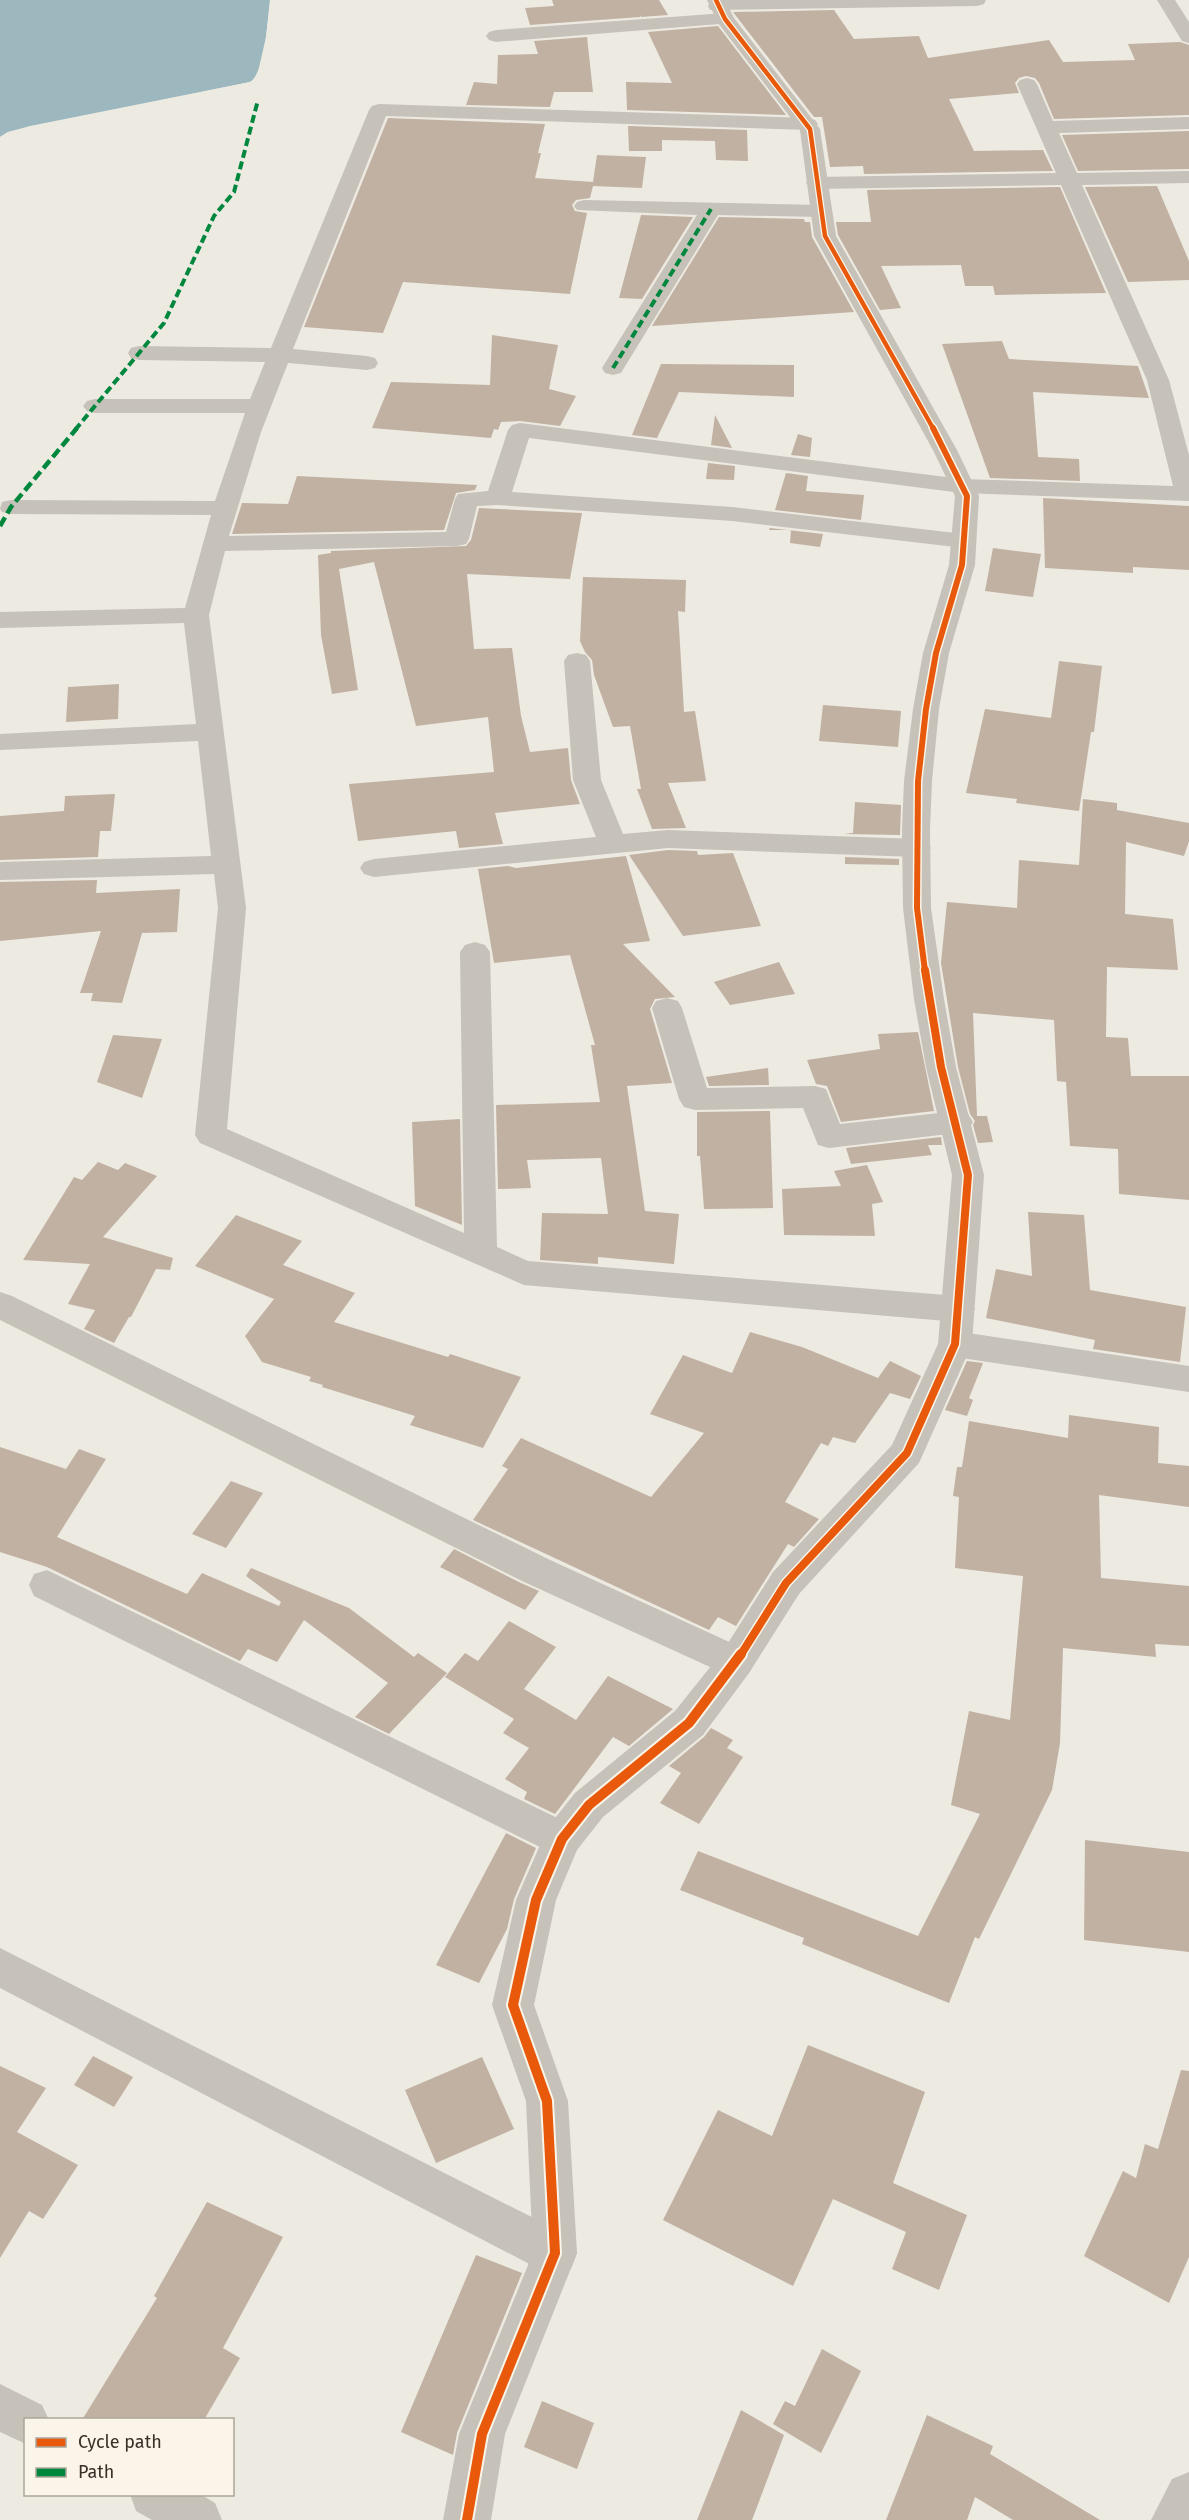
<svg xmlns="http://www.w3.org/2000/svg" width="1189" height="2520" viewBox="0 0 1189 2520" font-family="'Fira Sans',sans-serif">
	<rect width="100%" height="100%" fill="#edeae1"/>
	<!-- water -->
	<path fill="#9cb8be" d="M 0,0 L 270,0 C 268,18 265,73 250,82 L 8,132 L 0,137 Z"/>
	<!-- pier -->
	<polygon fill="#edeae1" points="270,0 273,0 268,38 258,80 251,85 31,129 0,140 0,137 8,132 30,126 250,82 255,79 258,72 266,37"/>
	<!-- building -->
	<g fill="#c1b1a2">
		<polygon points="552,0 659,0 668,15 641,17 640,15 640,17 530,25 525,8 554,6"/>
		<polygon points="834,10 854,39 919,36 928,58 1049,40 1063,62 1135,60 1128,44 1180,42 1189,45 1189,115 1054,119 1039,83 1035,78 1026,76 1019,78 1015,83 1019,93 949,99 974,151 1043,150 1053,171 864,174 863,166 830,167 822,117 814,117 733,12"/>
		<polygon points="718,26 786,115 627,110 626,82 672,83 648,32"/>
		<polygon points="587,37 593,92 554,92 550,107 466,105 474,82 497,84 498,55 538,54 534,41"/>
		<polygon points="388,118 545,124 538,153 541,153 535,178 593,182 597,155 646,157 642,188 593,186 590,198 576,200 572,205 575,211 587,213 570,294 403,282 383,333 304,327"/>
		<polygon points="628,126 747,130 748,161 716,160 715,141 662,140 662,151 629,151"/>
		<polygon points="1189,131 1189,169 1078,171 1062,135"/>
		<polygon points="1157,186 1189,261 1189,280 1128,282 1085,187"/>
		<polygon points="1060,187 1106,293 995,295 993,286 965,286 961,265 881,266 901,308 880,310 838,235 836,222 871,222 867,190"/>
		<polygon points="641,215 693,217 642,299 619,298"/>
		<polygon points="719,217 804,219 805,222 810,222 812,237 854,312 652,326"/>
		<polygon points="492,335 558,345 549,389 576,396 560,426 520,421 501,422 498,430 494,429 491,438 372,428 391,382 490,385"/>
		<polygon points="1002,341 1009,359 1138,366 1149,398 1033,392 1038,457 1079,459 1080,481 990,478 942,344"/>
		<polygon points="661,364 794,365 794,397 679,392 657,438 632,435"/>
		<polygon points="715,415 732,448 711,445"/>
		<polygon points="798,434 812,438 810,457 791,455"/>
		<polygon points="708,463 735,466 734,480 706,479"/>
		<polygon points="786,473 808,476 806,491 864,495 861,520 775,510"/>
		<polygon points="297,476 477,485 475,490 456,493 444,530 232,534 242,503 288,504"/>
		<polygon points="1043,498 1189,506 1189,570 1133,567 1133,573 1045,568"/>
		<polygon points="479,508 582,513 570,579 467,574 474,649 512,648 521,716 530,752 568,748 571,780 580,804 495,813 503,844 459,848 456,831 358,841 349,784 494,772 488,717 416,726 374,562 339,569 358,690 332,694 321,635 318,555 331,553 331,551 466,546 471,540"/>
		<polygon points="770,528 823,534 820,547 790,543 791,530 769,530"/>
		<polygon points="993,548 1041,554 1033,597 985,591"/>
		<polygon points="583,577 686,580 685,612 678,611 684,712 695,711 706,781 668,783 686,828 652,829 637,789 641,789 630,726 613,727 594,675 592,660 585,652 580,641"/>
		<polygon points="1059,661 1102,666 1094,732 1091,732 1079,811 1016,803 1017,799 966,793 985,709 1051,718"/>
		<polygon points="119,684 118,719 66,722 68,687"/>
		<polygon points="823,705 901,711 898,747 819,741"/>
		<polygon points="115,794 111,831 100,831 98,857 0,860 0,816 64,811 65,796"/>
		<polygon points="1083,799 1117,803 1117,810 1189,823 1189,841 1184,856 1126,842 1125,914 1173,919 1178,970 1107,967 1106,1037 1128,1038 1131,1076 1189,1076 1189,1200 1119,1194 1118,1149 1070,1146 1066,1082 1057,1081 1054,1020 973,1013 977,1116 987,1116 993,1142 978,1143 973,1125 975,1121 970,1114 958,1067 941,963 947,902 1017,908 1019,860 1079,865"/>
		<polygon points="855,802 901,805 900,835 844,834 853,833"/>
		<polygon points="668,850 697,851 698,855 733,853 761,926 683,936 629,855"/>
		<polygon points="626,856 650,941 623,944 675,997 655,999 650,1009 672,1083 627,1086 645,1211 679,1214 674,1264 598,1257 598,1264 540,1260 542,1213 608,1214 601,1158 527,1160 531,1188 498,1189 496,1105 600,1102 591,1045 595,1045 570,955 494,963 478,869 508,866 516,868"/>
		<polygon points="845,857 899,859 899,865 845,864"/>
		<polygon points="97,880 96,893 180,889 177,932 142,933 122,1003 91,1001 93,993 80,993 101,931 0,941 0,882"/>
		<polygon points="779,962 795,994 730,1005 714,982"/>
		<polygon points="918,1032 934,1111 841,1122 827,1086 816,1084 807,1060 880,1049 878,1034"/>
		<polygon points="113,1035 162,1039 142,1098 97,1082"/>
		<polygon points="768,1068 769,1085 709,1086 706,1077"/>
		<polygon points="770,1111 773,1208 704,1209 700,1156 697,1156 697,1112"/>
		<polygon points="460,1119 462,1225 415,1206 412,1122"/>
		<polygon points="941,1137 942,1145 928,1145 932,1155 851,1164 846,1148"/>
		<polygon points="98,1162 118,1170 125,1163 157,1176 103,1237 173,1258 170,1270 156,1269 131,1317 129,1317 114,1343 84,1329 95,1310 68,1304 90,1264 23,1260 74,1177 82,1180"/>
		<polygon points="867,1165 883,1202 872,1204 875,1236 784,1235 782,1189 841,1186 834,1171"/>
		<polygon points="1028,1212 1084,1215 1090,1290 1186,1307 1180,1362 1093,1349 1095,1340 986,1318 996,1269 1032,1276"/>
		<polygon points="236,1215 302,1241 283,1265 355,1293 334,1322 448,1357 450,1354 521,1377 483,1448 410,1425 415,1416 322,1387 323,1385 309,1381 311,1377 262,1362 245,1336 274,1299 195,1266"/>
		<polygon points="750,1332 802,1347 878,1378 890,1361 921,1376 910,1399 890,1393 855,1443 833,1437 828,1446 821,1443 785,1502 819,1519 794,1547 788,1544 736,1626 718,1617 709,1630 473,1520 508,1469 502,1466 521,1438 651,1497 704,1433 650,1414 683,1355 732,1373"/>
		<polygon points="967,1361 983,1363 969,1398 973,1400 967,1416 945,1410"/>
		<polygon points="1069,1415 1159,1427 1158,1463 1189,1466 1189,1507 1099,1495 1101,1578 1189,1586 1189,1646 1155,1644 1156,1657 1063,1648 1060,1743 1052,1790 979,1939 975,1937 949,2003 802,1944 804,1938 680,1890 698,1851 918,1936 980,1814 951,1805 969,1711 1010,1720 1023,1576 955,1568 959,1497 953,1496 957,1467 962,1467 969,1421 1068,1438"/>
		<polygon points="0,1447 66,1469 79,1449 106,1459 57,1537 187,1594 202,1573 279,1606 281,1602 246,1576 251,1568 349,1608 414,1657 418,1653 447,1673 389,1734 355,1717 388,1683 304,1620 277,1662 248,1649 240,1661 47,1567 0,1552"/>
		<polygon points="231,1481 263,1493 226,1548 192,1534"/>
		<polygon points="454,1549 521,1583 539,1591 525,1610 440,1567"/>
		<polygon points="509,1621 556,1647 524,1689 576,1720 608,1676 673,1709 629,1746 613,1737 555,1814 524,1799 527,1792 505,1779 529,1748 503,1733 514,1719 445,1677 465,1653 478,1661"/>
		<polygon points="711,1728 733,1740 727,1748 743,1757 699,1824 660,1803 681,1773 669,1766 704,1737"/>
		<polygon points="506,1833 536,1848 514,1899 507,1929 479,1983 436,1965"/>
		<polygon points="1085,1840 1189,1852 1189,1952 1084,1940"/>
		<polygon points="808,2045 925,2092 893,2183 967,2215 939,2290 892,2269 906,2232 833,2199 793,2286 663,2220 718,2110 772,2136"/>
		<polygon points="93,2056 133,2077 114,2107 74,2085"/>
		<polygon points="482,2057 514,2129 436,2163 405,2090"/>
		<polygon points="0,2066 46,2088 17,2132 78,2165 43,2219 29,2211 0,2258"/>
		<polygon points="1181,2070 1189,2071 1189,2257 1169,2303 1084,2256 1123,2171 1136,2178 1145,2144 1158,2149"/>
		<polygon points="207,2202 283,2237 223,2348 240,2358 204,2420 82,2420 157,2298 154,2296"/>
		<polygon points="476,2255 522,2273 457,2433 453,2455 401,2432"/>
		<polygon points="822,2349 861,2371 821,2453 773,2424 785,2401 795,2406"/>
		<polygon points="542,2401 594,2423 577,2469 524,2447"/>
		<polygon points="741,2410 784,2435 752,2520 697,2520"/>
		<polygon points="927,2415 993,2446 990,2454 1100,2520 1013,2520 975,2497 967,2520 886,2520"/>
	</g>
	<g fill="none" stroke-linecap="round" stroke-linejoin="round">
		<!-- minor -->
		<g fill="#c6c1b9" fill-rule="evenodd">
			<polygon points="717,0 986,0 984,4 977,6 710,10 708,6 710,2"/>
			<polygon points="1157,0 1175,0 1189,22 1189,43 1182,41"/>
			<polygon points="725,13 732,15 734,19 732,23 496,42 489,40 486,36 489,32 496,30"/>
			<polygon points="1027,78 1034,80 1037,84 1053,121 1189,117 1189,129 1059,133 1077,173 1189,171 1189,183 1082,185 1169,380 1189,455 1189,501 962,493 529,438 512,492 732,507 964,534 973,536 976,541 973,546 964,548 732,521 498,505 477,506 469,539 466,544 457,546 225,551 209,615 246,908 227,1129 464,1233 460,952 465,945 475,942 485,945 490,952 497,1247 528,1261 958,1296 970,1300 975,1309 970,1318 958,1322 524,1285 200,1143 195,1135 218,908 214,874 0,880 0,862 211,856 198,741 0,750 0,734 196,724 184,623 0,628 0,612 185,608 211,515 11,514 2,512 0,509 2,502 11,500 215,501 245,413 95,413 87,411 83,406 87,401 95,399 250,399 265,362 139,360 131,358 128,353 131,348 139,346 271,348 369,110 372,106 379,104 808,118 815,120 818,124 815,128 808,130 386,116 293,349 367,356 375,358 378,363 375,368 367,370 288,363 261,432 229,536 446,532 455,499 458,494 488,491 508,430 512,425 520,423 962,479 1173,486 1147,380 1061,185 816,189 809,187 806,183 809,179 816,177 1056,173 1017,84 1020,80"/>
			<polygon points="584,200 821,205 828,207 832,211 828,215 821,217 718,215 624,368 621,373 613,375 605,373 602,368 697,215 577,210 574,206 577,202"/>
			<polygon points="577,653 586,655 590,661 601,780 623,834 668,830 917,839 927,842 931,848 927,854 917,857 668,848 374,877 364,874 360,868 364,862 374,859 596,837 573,780 564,661 568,655"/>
			<polygon points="667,998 678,1001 682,1008 707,1088 815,1086 826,1089 840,1124 957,1111 968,1114 973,1122 968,1130 957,1133 829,1148 818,1145 803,1108 695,1110 684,1107 679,1099 652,1008 656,1001"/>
			<polygon points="0,1292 12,1296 548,1559 749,1651 755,1662 749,1673 736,1678 723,1673 522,1581 0,1320"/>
			<polygon points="955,1331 1189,1366 1189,1392 955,1357 943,1353 938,1344 943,1335"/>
			<polygon points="47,1570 576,1827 582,1839 576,1851 562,1857 548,1851 34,1596 29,1585 34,1574"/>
			<polygon points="0,1948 571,2237 577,2253 571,2269 555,2275 539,2269 0,1988"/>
			<polygon points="0,2384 42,2405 49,2420 26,2420 26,2444 0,2432"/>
			<polygon points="1189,2472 1189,2520 1151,2520 1172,2479"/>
			<polygon points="130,2494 200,2494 215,2503 222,2520 152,2520 136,2511"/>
		</g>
		<!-- tertiary -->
		<polygon fill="#c6c1b9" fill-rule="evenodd" points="707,0 725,0 734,18 820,129 836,236 957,450 979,496 975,565 949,653 939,709 932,781 930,830 931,908 944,999 956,1067 984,1175 972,1344 919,1463 799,1594 749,1673 703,1735 603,1817 577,1850 556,1900 534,2005 568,2101 577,2253 505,2434 491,2520 443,2520 459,2434 533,2253 526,2101 492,2005 516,1900 548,1827 575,1793 675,1711 723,1651 773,1572 892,1445 938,1344 952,1175 926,1067 914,999 903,908 902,830 904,781 913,709 923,653 949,565 955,496 933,450 814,236 800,130 718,23"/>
		<!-- quiet-far1 -->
		<g stroke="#00873e" stroke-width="4" stroke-dasharray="8 4" stroke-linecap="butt">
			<polyline points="613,368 711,209"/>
			<polyline points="75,430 164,323 214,216 234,192 258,100"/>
		</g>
		<!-- quiet -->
		<polyline stroke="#00873e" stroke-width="4.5" stroke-dasharray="10 4.5" stroke-linecap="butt" points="0,526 11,507 77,428"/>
		<!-- cycleway-far3 casing -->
		<g stroke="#faf5e8" stroke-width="7">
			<polyline id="cycleway-far3" points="716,0 725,19 810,129 825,236 934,430"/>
		</g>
		<!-- cycleway-far2 casing -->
		<g stroke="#faf5e8" stroke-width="9">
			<polyline id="cycleway-far2" points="925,971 917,908 918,781 926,709 936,653 962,565 967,496 933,428"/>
		</g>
		<!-- cycleway-far1 casing -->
		<g stroke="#faf5e8" stroke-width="11">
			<polyline id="cycleway-far1" points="740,1656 786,1583 907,1453 955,1344 968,1175 941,1067 925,970"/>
		</g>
		<!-- cycleway casing -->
		<g stroke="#faf5e8" stroke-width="14">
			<polyline id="cycleway" points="467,2520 482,2434 555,2253 547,2101 513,2005 536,1900 562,1839 589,1805 689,1723 741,1654"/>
		</g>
		<!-- cycleway-far3 -->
		<use href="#cycleway-far3" stroke="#e8590c" stroke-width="4.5"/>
		<!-- cycleway-far2 -->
		<use href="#cycleway-far2" stroke="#e8590c" stroke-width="6"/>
		<!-- cycleway-far1 -->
		<use href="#cycleway-far1" stroke="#e8590c" stroke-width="8"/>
		<!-- cycleway -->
		<use href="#cycleway" stroke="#e8590c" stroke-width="10"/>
	</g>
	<!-- legend -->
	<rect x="24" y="2418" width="210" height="78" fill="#faf5e8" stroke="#aca69b" stroke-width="1.5"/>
	<rect x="36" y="2438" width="30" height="9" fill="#e8590c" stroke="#aca69b" stroke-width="1.5"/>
	<text x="78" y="2448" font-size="18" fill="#372f28">Cycle path</text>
	<rect x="36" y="2468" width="30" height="9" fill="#00873e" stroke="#aca69b" stroke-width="1.5"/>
	<text x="78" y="2478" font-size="18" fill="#372f28">Path</text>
</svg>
